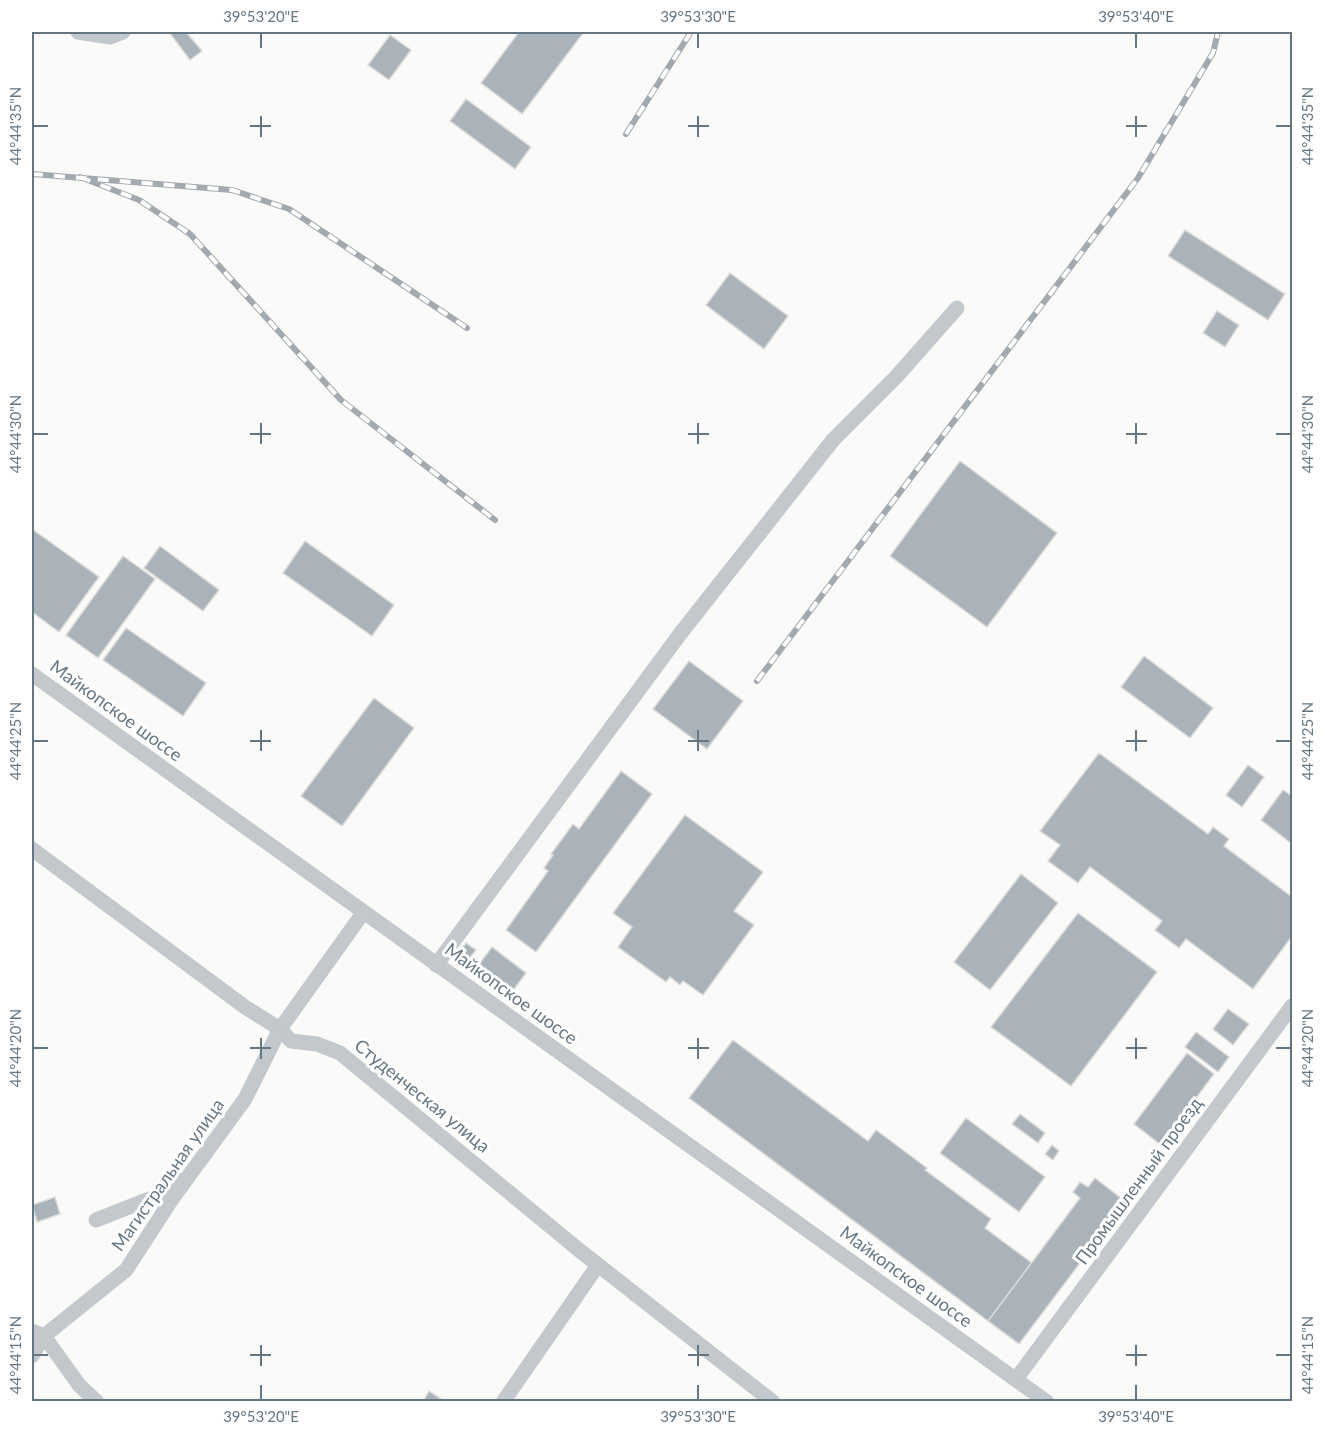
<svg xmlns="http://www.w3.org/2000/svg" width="1324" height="1433" viewBox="0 0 1324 1433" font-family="Lato,sans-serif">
	<rect width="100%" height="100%" fill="#fafaf8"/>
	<!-- building -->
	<g fill="#aab3b9" stroke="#dcdcda" stroke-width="1.5">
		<polygon points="169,32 186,32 202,51 190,60"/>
		<polygon points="519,32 584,32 522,114 481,83"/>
		<polygon points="390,35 411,50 389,80 368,65"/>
		<polygon points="466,99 531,147 515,169 450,121"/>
		<polygon points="1185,230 1285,294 1268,320 1168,256"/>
		<polygon points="730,273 788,316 764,349 706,305"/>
		<polygon points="1217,311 1239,325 1225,347 1203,333"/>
		<polygon points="960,461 1057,533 987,627 890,556"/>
		<polygon points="32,529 99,577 59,632 32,612"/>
		<polygon points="305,541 394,605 372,636 283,573"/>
		<polygon points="160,546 219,590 203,611 144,568"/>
		<polygon points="123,556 155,579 98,658 66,635"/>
		<polygon points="126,628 206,683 183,716 103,660"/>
		<polygon points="1144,656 1213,708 1190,738 1121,687"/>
		<polygon points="689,661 743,701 707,749 653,709"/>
		<polygon points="374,698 414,728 342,826 301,796"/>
		<polygon points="1099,753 1208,834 1213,827 1229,839 1224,846 1292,897 1292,936 1253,989 1186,939 1179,948 1155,930 1162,921 1090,867 1078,883 1048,861 1060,845 1040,831"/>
		<polygon points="1248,765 1264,777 1242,807 1226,795"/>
		<polygon points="621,771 652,794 536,952 506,930 548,871 544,868 553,855 551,854 573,824 579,829"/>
		<polygon points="1283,790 1292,796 1292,844 1261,820"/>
		<polygon points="685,815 763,872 734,911 754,925 703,995 683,981 680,985 670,977 666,982 618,947 632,927 613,913"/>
		<polygon points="1021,874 1058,903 990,990 954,962"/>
		<polygon points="1078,913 1157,972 1071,1086 991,1027"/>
		<polygon points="466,943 476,950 469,959 459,952"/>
		<polygon points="492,947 526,973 512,992 477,967"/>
		<polygon points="1228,1009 1249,1024 1233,1045 1213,1029"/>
		<polygon points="1196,1032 1229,1057 1218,1072 1185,1047"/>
		<polygon points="733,1040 868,1141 876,1130 927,1168 925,1170 991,1219 985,1228 1032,1263 988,1321 689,1098"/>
		<polygon points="1187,1053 1214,1074 1161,1145 1134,1124"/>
		<polygon points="1020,1114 1045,1133 1038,1143 1012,1124"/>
		<polygon points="966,1118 1045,1177 1019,1212 940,1153"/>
		<polygon points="1052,1145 1059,1151 1053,1160 1045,1154"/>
		<polygon points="1095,1178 1126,1202 1019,1344 988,1321 1080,1198 1073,1192 1080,1182 1088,1187"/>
		<polygon points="55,1197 60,1214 37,1222 32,1205"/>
		<polygon points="429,1391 446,1402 423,1402"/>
	</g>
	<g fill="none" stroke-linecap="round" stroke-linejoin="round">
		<!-- minor -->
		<g stroke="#c3c8cc" stroke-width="15">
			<polyline points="78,32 110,37 123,32"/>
			<polyline points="32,674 1047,1402"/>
			<polyline points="32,849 245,1007 280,1029 291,1041 317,1044 340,1053 579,1250 773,1402"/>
			<polyline points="436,965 680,634 833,440 896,377 957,308"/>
			<polyline points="96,1220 162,1194 177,1180"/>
			<polyline points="32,1331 44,1336 79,1385 97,1402"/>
			<polyline points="32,1356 44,1336 126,1270 172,1199 245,1099 280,1029 363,913"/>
			<polyline points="1016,1379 1292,1006"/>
			<polyline points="503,1402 598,1265"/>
		</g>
		<!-- rail casing -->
		<g stroke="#a2aab0" stroke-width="6">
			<g id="rail">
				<polyline points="626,134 691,32"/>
				<polyline points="32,174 232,190 289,209 467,328"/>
				<polyline points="80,177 139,200 190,234 341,400 495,520"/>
				<polyline points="757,681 1138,178 1213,53 1218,32"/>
			</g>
		</g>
		<!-- rail -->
		<use href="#rail" stroke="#fff" stroke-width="4" stroke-dasharray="11" stroke-linecap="butt"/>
	</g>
	<!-- ticks -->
	<path fill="none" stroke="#657683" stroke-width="2" d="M 261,33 L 261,48M 698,33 L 698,48M 1136,33 L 1136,48M 261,116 L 261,137M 698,116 L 698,137M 1136,116 L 1136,137M 33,126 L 48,126M 250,126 L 271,126M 688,126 L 709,126M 1126,126 L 1147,126M 1276,126 L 1291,126M 261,423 L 261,444M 698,423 L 698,444M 1136,423 L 1136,444M 33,434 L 48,434M 250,434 L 271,434M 688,434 L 709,434M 1126,434 L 1147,434M 1276,434 L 1291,434M 261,730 L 261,751M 698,730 L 698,751M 1136,730 L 1136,751M 33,741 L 48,741M 250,741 L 271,741M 688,741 L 709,741M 1126,741 L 1147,741M 1276,741 L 1291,741M 261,1038 L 261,1059M 698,1038 L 698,1059M 1136,1038 L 1136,1059M 33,1048 L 48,1048M 250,1048 L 271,1048M 688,1048 L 709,1048M 1126,1048 L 1147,1048M 1276,1048 L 1291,1048M 261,1345 L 261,1366M 698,1345 L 698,1366M 1136,1345 L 1136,1366M 33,1355 L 48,1355M 250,1355 L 271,1355M 688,1355 L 709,1355M 1126,1355 L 1147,1355M 1276,1355 L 1291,1355M 261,1385 L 261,1400M 698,1385 L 698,1400M 1136,1385 L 1136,1400"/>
	<g text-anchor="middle" stroke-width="6" stroke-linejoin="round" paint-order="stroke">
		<!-- street labels -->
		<g font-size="18" fill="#657683" stroke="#fff">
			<text transform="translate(116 711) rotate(36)" y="6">Майкопское шоссе</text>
			<text transform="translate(511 994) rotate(36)" y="6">Майкопское шоссе</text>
			<text transform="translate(422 1096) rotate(39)" y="6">Студенческая улица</text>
			<text transform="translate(168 1175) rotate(-55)" y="6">Магистральная улица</text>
			<text transform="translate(1139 1181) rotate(-54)" y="6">Промышленный проезд</text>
			<text transform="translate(906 1277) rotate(36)" y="6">Майкопское шоссе</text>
		</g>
	</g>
	<!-- border -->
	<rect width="1324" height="1433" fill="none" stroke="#ffffff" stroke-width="66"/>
	<rect x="33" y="33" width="1258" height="1367" fill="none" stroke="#657683" stroke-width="2"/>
	<g font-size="15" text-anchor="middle" fill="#657683">
		<text x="261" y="22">39°53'20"E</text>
		<text x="698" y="22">39°53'30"E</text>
		<text x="1136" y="22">39°53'40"E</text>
		<text transform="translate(16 126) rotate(-90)" y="5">44°44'35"N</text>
		<text transform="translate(1308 126) rotate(-90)" y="5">44°44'35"N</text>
		<text transform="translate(16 434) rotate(-90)" y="5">44°44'30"N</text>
		<text transform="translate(1308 434) rotate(-90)" y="5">44°44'30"N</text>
		<text transform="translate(16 741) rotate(-90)" y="5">44°44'25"N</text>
		<text transform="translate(1308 741) rotate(-90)" y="5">44°44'25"N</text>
		<text transform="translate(16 1048) rotate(-90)" y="5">44°44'20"N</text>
		<text transform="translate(1308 1048) rotate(-90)" y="5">44°44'20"N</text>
		<text transform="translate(16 1355) rotate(-90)" y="5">44°44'15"N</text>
		<text transform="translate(1308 1355) rotate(-90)" y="5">44°44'15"N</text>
		<text x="261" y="1422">39°53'20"E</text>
		<text x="698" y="1422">39°53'30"E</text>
		<text x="1136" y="1422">39°53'40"E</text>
	</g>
</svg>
